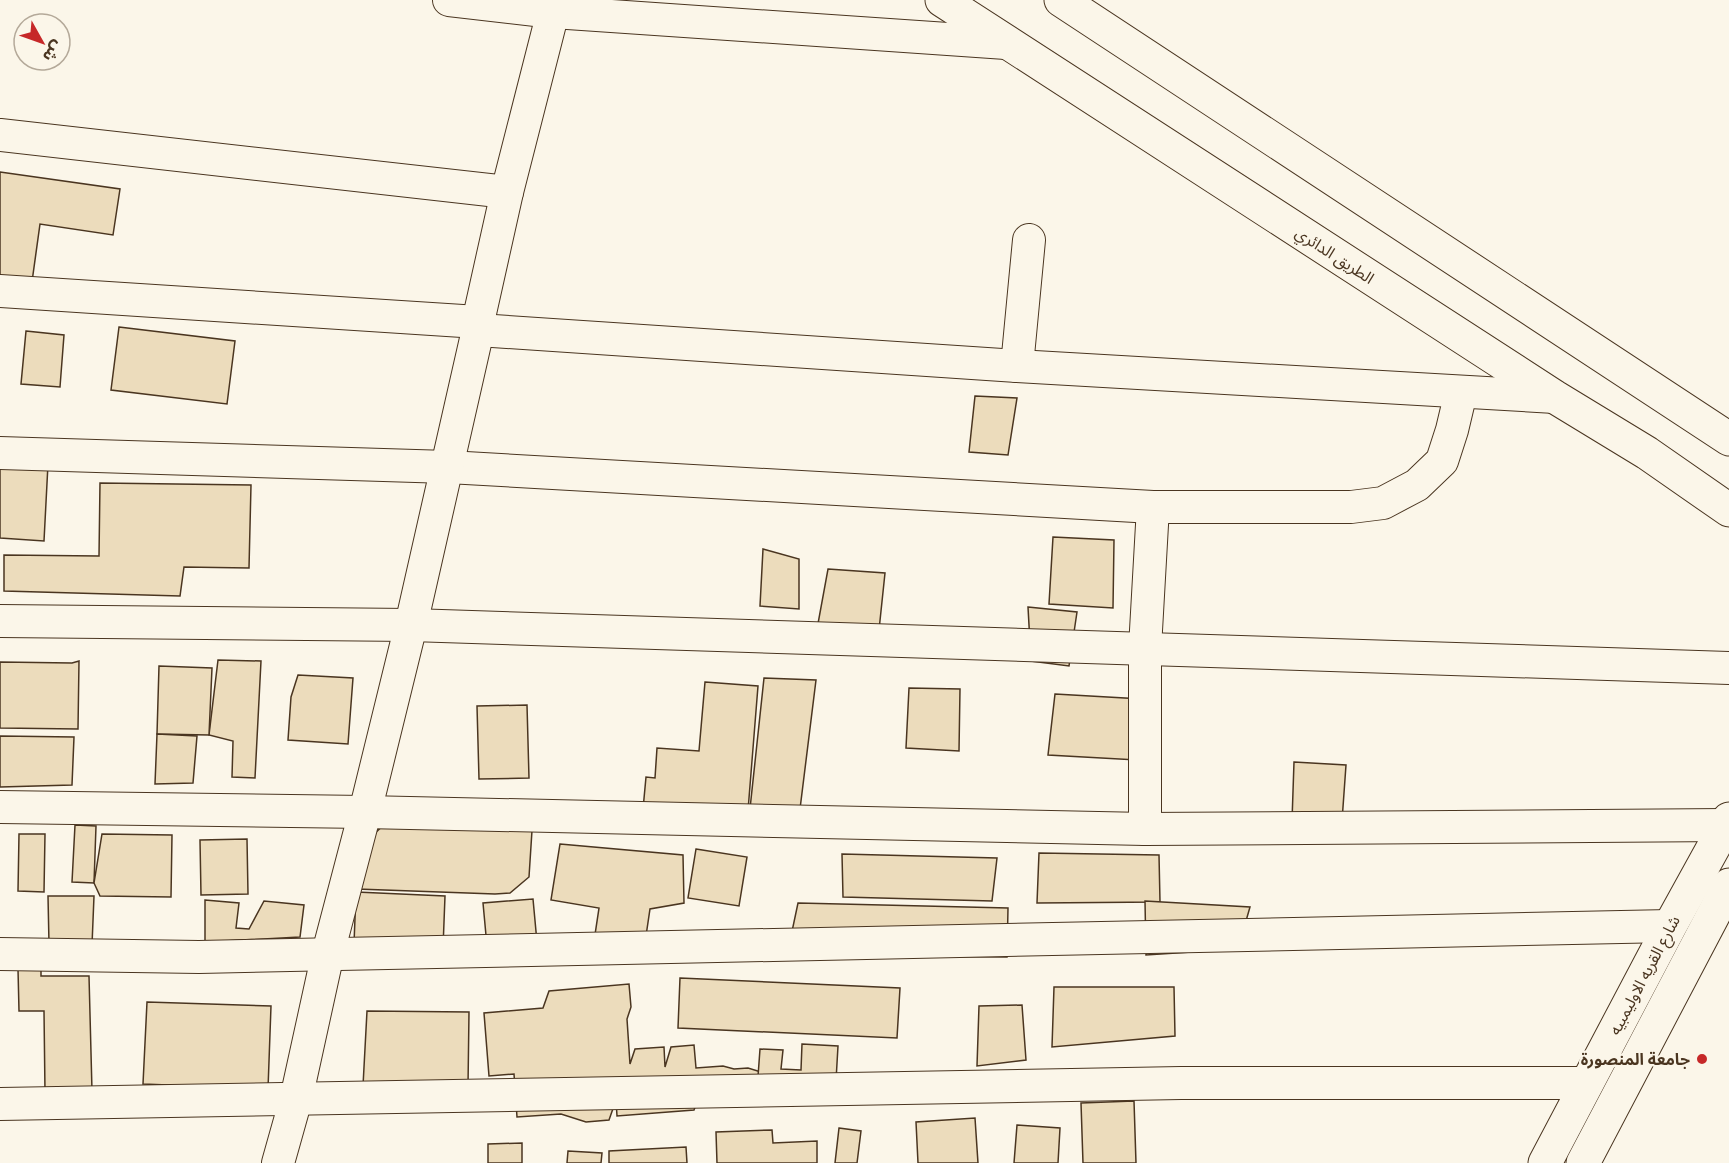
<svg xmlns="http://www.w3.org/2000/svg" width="1729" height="1163" viewBox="0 0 1729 1163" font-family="Roboto,'Noto Sans Arabic',sans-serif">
	<rect width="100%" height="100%" fill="#fbf6e9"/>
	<!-- building -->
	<g fill="#ecdcbc" stroke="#4a3520" stroke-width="1.5">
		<polygon points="0,172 120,189 113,235 40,224 31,289 0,284"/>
		<polygon points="119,327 235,341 227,404 111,390"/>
		<polygon points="26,331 64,335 60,387 21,384"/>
		<polygon points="975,396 1017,398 1008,455 969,452"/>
		<polygon points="0,462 48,464 44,541 0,538"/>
		<polygon points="100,483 251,485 249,568 184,567 180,596 4,591 4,555 99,556"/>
		<polygon points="1053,537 1114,540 1113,608 1049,604"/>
		<polygon points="763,549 799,559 799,609 760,606"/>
		<polygon points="828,569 885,573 879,630 817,629"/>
		<polygon points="1028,607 1077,612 1069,666 1031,661"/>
		<polygon points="218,660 261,661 255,778 232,777 233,741 209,735"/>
		<polygon points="79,661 78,729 0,728 0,662 72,663"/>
		<polygon points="159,666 212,668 209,735 157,734"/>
		<polygon points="298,675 353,678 348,744 288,740 291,697"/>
		<polygon points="764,678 816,680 799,817 749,818"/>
		<polygon points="705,682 758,686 747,823 642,820 646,777 655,778 657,748 699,751"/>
		<polygon points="909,688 960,689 959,751 906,748"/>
		<polygon points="1055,694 1142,699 1137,760 1048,755"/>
		<polygon points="527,705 529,778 479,779 477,706"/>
		<polygon points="157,734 197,736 193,783 155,784"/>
		<polygon points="0,736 74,737 72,785 0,787"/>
		<polygon points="1294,762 1346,765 1342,821 1292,821"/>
		<polygon points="403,807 533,815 529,877 510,893 495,894 357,889 372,836"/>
		<polygon points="75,825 96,826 94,883 72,882"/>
		<polygon points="19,834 45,834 44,892 18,891"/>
		<polygon points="102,834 172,835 171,897 100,896 94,883"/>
		<polygon points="247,839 248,894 201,895 200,840"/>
		<polygon points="560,844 683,855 684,903 650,909 643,956 593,948 599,908 551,900"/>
		<polygon points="696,849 747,857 739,906 688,898"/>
		<polygon points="1039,853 1159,855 1160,902 1037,903"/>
		<polygon points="842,854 997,858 992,901 843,897"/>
		<polygon points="356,892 445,896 443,948 354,944"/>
		<polygon points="48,896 94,896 92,945 49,944"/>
		<polygon points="533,899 538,953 488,957 483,903"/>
		<polygon points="205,900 239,903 236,928 249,929 264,901 304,905 300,937 205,942"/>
		<polygon points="1145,901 1250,907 1238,949 1146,955"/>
		<polygon points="798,903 1008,908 1007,957 787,955"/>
		<polygon points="41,968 41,976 89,976 92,1091 45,1092 44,1011 19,1011 18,969"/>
		<polygon points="680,978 900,988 897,1038 678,1028"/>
		<polygon points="629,984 631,1007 627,1019 630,1064 635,1049 664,1047 665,1067 671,1047 694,1045 696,1068 723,1066 734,1069 748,1068 761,1072 752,1100 699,1096 694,1110 617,1116 616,1100 609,1120 586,1122 561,1114 517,1117 514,1074 489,1076 484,1013 543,1008 549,991"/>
		<polygon points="1054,987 1174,987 1175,1036 1052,1047"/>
		<polygon points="147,1002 271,1006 268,1089 143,1084"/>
		<polygon points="1022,1005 1026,1060 977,1066 979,1006"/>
		<polygon points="367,1011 469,1012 468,1087 363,1086"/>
		<polygon points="802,1044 838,1046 835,1098 794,1096 793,1106 756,1104 760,1049 783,1050 781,1069 801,1070"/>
		<polygon points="1134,1101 1136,1163 1083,1163 1081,1103"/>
		<polygon points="975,1118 978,1163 918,1163 916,1122"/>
		<polygon points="1017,1125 1060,1128 1058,1163 1014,1163"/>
		<polygon points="839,1128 861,1131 857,1163 835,1163"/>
		<polygon points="772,1130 773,1143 817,1141 817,1163 717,1163 716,1132"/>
		<polygon points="522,1143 522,1163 488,1163 488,1144"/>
		<polygon points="686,1147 687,1163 609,1163 609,1151"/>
		<polygon points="568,1151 602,1153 601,1163 567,1163"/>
	</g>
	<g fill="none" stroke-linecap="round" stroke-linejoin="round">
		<!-- minor casing -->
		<g stroke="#4a3520" stroke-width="34">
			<g id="minor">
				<polyline points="449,0 553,12 1006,43"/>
				<polyline points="0,135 507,192"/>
				<polyline points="0,291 478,322"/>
				<polyline points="478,330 1017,366 1555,397"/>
				<polyline points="1017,366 1029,240"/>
				<polyline points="0,453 448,467 1153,507 1351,507 1383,503 1417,485 1442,461 1452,430 1461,392"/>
				<polyline points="0,621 411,625 1729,668"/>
				<polyline points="0,807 365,812 1145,829 1726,825"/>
				<polyline points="1145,829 1145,648 1153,507"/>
				<polyline points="0,954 199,957 1670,926"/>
				<polyline points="0,1104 1181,1083 1587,1083"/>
				<polyline points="278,1163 296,1099 328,953 365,812 411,625 478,330 478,322 507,192 556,0"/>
			</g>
		</g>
		<!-- major casing -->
		<g stroke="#4a3520" stroke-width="35">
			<g id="major">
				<polyline points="1545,1163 1670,926 1729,819"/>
				<polyline points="1583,1163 1729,885"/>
			</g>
		</g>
		<!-- highway casing -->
		<g stroke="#4a3520" stroke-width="35">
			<g id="highway">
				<polyline points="942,0 1555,397 1647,453 1729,510"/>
				<polyline points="1061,0 1729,439"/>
			</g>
		</g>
		<!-- minor -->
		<use href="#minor" stroke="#fbf6e9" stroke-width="32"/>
		<!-- major -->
		<use href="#major" stroke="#fbf6e9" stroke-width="33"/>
		<!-- highway -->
		<use href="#highway" stroke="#fbf6e9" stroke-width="33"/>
	</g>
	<!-- markers -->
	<circle fill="#c62828" stroke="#fbf6e9" stroke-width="2" cx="1702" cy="1059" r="6"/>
	<g text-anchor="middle" stroke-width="4.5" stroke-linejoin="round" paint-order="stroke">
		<!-- street labels -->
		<g font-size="16" fill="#4a3520" stroke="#fbf6e9">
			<text transform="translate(1335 255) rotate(33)" y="6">الطريق الدائري</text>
			<text transform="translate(1644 975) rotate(-62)" y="6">شارع القريه الاوليمبيه</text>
		</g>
		<!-- poi labels -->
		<g font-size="16" font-weight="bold" fill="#4a3520" stroke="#fbf6e9" text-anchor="end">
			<text x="1690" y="1065">جامعة المنصورة</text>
		</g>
	</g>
	<!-- north arrow -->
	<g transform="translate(42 42) rotate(130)"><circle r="28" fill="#fbf6e9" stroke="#b4a999" stroke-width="1.5"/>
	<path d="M0-4.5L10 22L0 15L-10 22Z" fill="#c62828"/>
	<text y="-9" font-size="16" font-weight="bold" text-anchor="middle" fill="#4a3520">ش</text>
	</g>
</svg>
